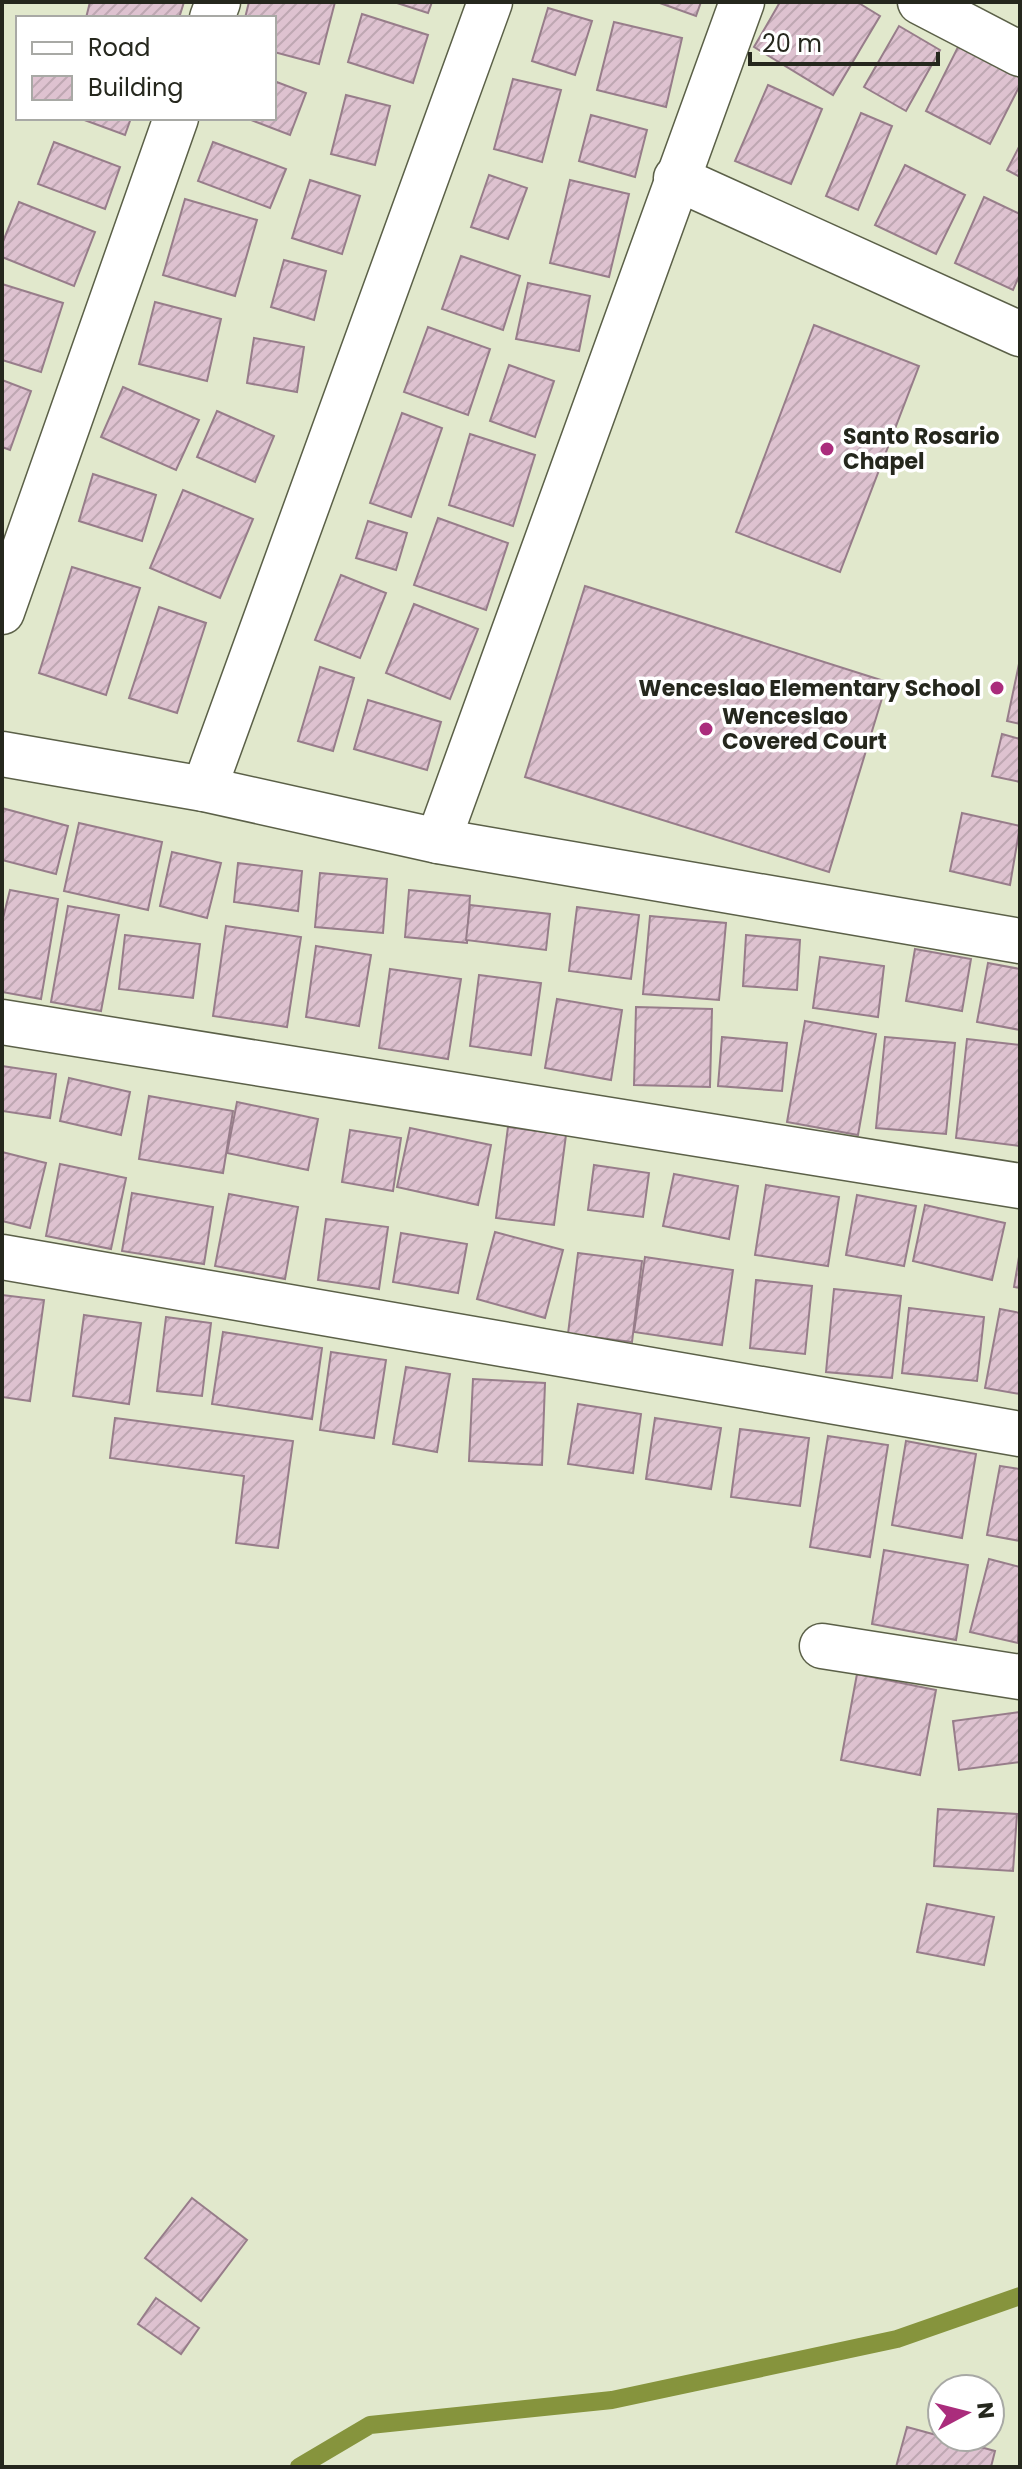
<svg xmlns="http://www.w3.org/2000/svg" width="1022" height="2469" viewBox="0 0 1022 2469" font-family="Poppins,sans-serif">
	<defs>
		<pattern id="building-hatch" width="6" height="6" patternUnits="userSpaceOnUse" patternTransform="scale(2)"><rect width="6" height="6" fill="#dec2d0"/><path d="M-1 1l2-2M0 6l6-6M5 7l2-2" fill="none" stroke="#bea7b2"/></pattern>
	</defs>
	<rect width="100%" height="100%" fill="#e1e8cc"/>
	<g fill="none" stroke-linecap="round" stroke-linejoin="round">
		<!-- stream -->
		<polyline stroke="#86943d" stroke-width="18" points="299,2467 370,2425 612,2400 897,2339 1020,2296"/>
	</g>
	<!-- building -->
	<g fill="url(#building-hatch)" stroke="#977d8a" stroke-width="2">
		<polygon points="90,2 184,2 179,18 86,18"/>
		<polygon points="249,2 335,2 319,64 274,52 274,18 245,18"/>
		<polygon points="394,2 432,2 428,13"/>
		<polygon points="657,2 701,2 696,16"/>
		<polygon points="780,2 857,2 880,16 833,95 754,47"/>
		<polygon points="548,8 592,21 575,75 532,61"/>
		<polygon points="362,14 428,35 413,83 348,62"/>
		<polygon points="614,22 682,38 666,107 597,90"/>
		<polygon points="899,26 940,50 906,111 864,87"/>
		<polygon points="959,45 1020,77 1020,85 990,144 926,111"/>
		<polygon points="513,79 561,90 542,162 494,149"/>
		<polygon points="274,81 306,93 290,135 246,118 274,118"/>
		<polygon points="768,85 822,109 791,184 735,161"/>
		<polygon points="346,95 390,106 375,165 331,154"/>
		<polygon points="861,113 892,126 858,210 826,196"/>
		<polygon points="591,115 647,130 635,177 579,161"/>
		<polygon points="79,118 131,118 125,135"/>
		<polygon points="54,142 120,167 105,209 38,184"/>
		<polygon points="213,142 286,169 270,208 198,181"/>
		<polygon points="1020,145 1020,177 1007,170"/>
		<polygon points="905,165 965,195 936,254 875,225"/>
		<polygon points="489,175 527,188 508,239 471,227"/>
		<polygon points="310,180 360,196 342,254 292,238"/>
		<polygon points="570,180 629,194 609,277 550,263"/>
		<polygon points="984,197 1020,214 1020,274 1013,290 955,263"/>
		<polygon points="185,199 257,220 235,296 163,275"/>
		<polygon points="19,202 95,232 74,286 2,257 2,244"/>
		<polygon points="461,256 520,276 503,330 442,309"/>
		<polygon points="284,260 326,271 314,320 271,307"/>
		<polygon points="528,283 590,296 579,351 516,339"/>
		<polygon points="2,284 63,303 41,372 2,360"/>
		<polygon points="155,302 221,319 207,381 139,364"/>
		<polygon points="814,325 919,366 840,572 736,532"/>
		<polygon points="428,327 490,349 468,415 404,392"/>
		<polygon points="254,338 304,347 297,392 247,383"/>
		<polygon points="509,365 554,381 535,437 490,421"/>
		<polygon points="2,380 31,391 10,450 2,447"/>
		<polygon points="123,387 199,420 176,470 101,437"/>
		<polygon points="217,411 274,436 255,482 197,457"/>
		<polygon points="402,413 442,428 411,517 370,503"/>
		<polygon points="470,434 535,455 513,526 449,505"/>
		<polygon points="93,474 156,495 142,541 79,521"/>
		<polygon points="183,490 253,519 220,598 150,568"/>
		<polygon points="438,518 508,543 486,610 414,585"/>
		<polygon points="368,521 407,533 396,570 356,558"/>
		<polygon points="72,567 140,588 106,695 39,673"/>
		<polygon points="341,575 386,593 360,658 315,640"/>
		<polygon points="585,586 887,682 829,872 525,777"/>
		<polygon points="414,604 478,629 450,699 386,673"/>
		<polygon points="159,607 206,623 177,713 129,698"/>
		<polygon points="1020,659 1020,724 1007,721"/>
		<polygon points="320,667 354,678 333,751 298,741"/>
		<polygon points="368,700 441,722 427,770 354,749"/>
		<polygon points="1002,734 1020,739 1020,782 992,776"/>
		<polygon points="2,808 68,826 56,874 2,860"/>
		<polygon points="962,813 1020,826 1010,885 950,871"/>
		<polygon points="79,823 162,842 148,910 64,891"/>
		<polygon points="172,852 221,863 207,918 160,906"/>
		<polygon points="238,863 302,871 298,911 234,902"/>
		<polygon points="320,873 387,879 383,933 315,927"/>
		<polygon points="10,890 58,899 41,999 2,992 2,922"/>
		<polygon points="409,890 470,896 467,943 405,937"/>
		<polygon points="470,905 550,914 546,950 466,940"/>
		<polygon points="68,906 119,915 101,1011 51,1002"/>
		<polygon points="577,907 639,915 631,979 569,971"/>
		<polygon points="650,916 726,923 719,1000 643,994"/>
		<polygon points="226,926 301,937 287,1027 213,1016"/>
		<polygon points="125,935 200,944 193,998 119,989"/>
		<polygon points="746,935 800,940 797,990 743,986"/>
		<polygon points="316,946 371,955 359,1026 306,1017"/>
		<polygon points="915,949 971,959 962,1011 906,1001"/>
		<polygon points="820,957 884,966 878,1017 813,1008"/>
		<polygon points="988,963 1020,969 1020,1030 977,1022"/>
		<polygon points="390,969 461,979 448,1059 379,1048"/>
		<polygon points="479,975 541,983 531,1055 470,1046"/>
		<polygon points="557,999 622,1010 611,1080 545,1068"/>
		<polygon points="636,1007 712,1009 710,1087 634,1085"/>
		<polygon points="805,1021 876,1034 858,1135 787,1122"/>
		<polygon points="722,1037 787,1043 782,1091 718,1086"/>
		<polygon points="885,1037 955,1043 946,1134 876,1128"/>
		<polygon points="967,1039 1020,1045 1020,1146 956,1138"/>
		<polygon points="2,1066 56,1074 50,1118 2,1111"/>
		<polygon points="69,1078 130,1092 121,1135 60,1121"/>
		<polygon points="149,1096 233,1111 223,1173 139,1159"/>
		<polygon points="237,1102 318,1119 308,1170 227,1153"/>
		<polygon points="508,1127 566,1135 554,1225 496,1218"/>
		<polygon points="410,1128 491,1145 478,1205 397,1187"/>
		<polygon points="350,1130 401,1138 393,1191 342,1182"/>
		<polygon points="2,1152 46,1163 30,1228 2,1221"/>
		<polygon points="60,1164 126,1178 111,1249 46,1236"/>
		<polygon points="594,1165 649,1173 643,1217 588,1210"/>
		<polygon points="674,1174 738,1186 729,1239 663,1226"/>
		<polygon points="766,1185 839,1197 828,1266 755,1255"/>
		<polygon points="132,1193 213,1207 204,1264 122,1251"/>
		<polygon points="229,1194 298,1207 285,1279 215,1266"/>
		<polygon points="857,1195 916,1206 904,1266 846,1255"/>
		<polygon points="925,1205 1005,1223 992,1280 913,1261"/>
		<polygon points="326,1219 388,1227 379,1289 318,1280"/>
		<polygon points="495,1232 563,1250 545,1318 477,1299"/>
		<polygon points="401,1233 467,1244 458,1293 393,1282"/>
		<polygon points="1020,1251 1020,1288 1014,1287"/>
		<polygon points="578,1253 642,1261 632,1342 568,1334"/>
		<polygon points="645,1257 733,1270 722,1345 634,1332"/>
		<polygon points="756,1280 812,1286 805,1354 750,1348"/>
		<polygon points="834,1289 901,1296 892,1378 826,1372"/>
		<polygon points="2,1295 44,1300 30,1401 2,1397"/>
		<polygon points="909,1308 984,1317 977,1381 902,1373"/>
		<polygon points="1000,1309 1020,1313 1020,1394 985,1388"/>
		<polygon points="84,1315 141,1323 129,1404 73,1396"/>
		<polygon points="166,1317 211,1323 202,1396 157,1391"/>
		<polygon points="223,1332 322,1348 312,1419 212,1404"/>
		<polygon points="331,1352 386,1360 374,1438 320,1430"/>
		<polygon points="406,1367 450,1374 437,1452 393,1444"/>
		<polygon points="473,1379 545,1383 542,1465 469,1461"/>
		<polygon points="578,1404 641,1414 633,1473 568,1464"/>
		<polygon points="115,1418 293,1441 278,1548 236,1543 244,1476 110,1458"/>
		<polygon points="655,1418 721,1428 711,1489 646,1479"/>
		<polygon points="740,1429 809,1438 800,1506 731,1497"/>
		<polygon points="828,1436 888,1445 870,1557 810,1547"/>
		<polygon points="906,1441 976,1454 962,1538 892,1525"/>
		<polygon points="1000,1466 1020,1469 1020,1541 987,1535"/>
		<polygon points="884,1550 968,1565 956,1640 872,1624"/>
		<polygon points="989,1559 1020,1567 1018,1643 970,1632"/>
		<polygon points="857,1674 936,1690 920,1775 841,1760"/>
		<polygon points="1020,1712 1020,1762 959,1770 953,1721"/>
		<polygon points="938,1809 1017,1814 1013,1871 934,1866"/>
		<polygon points="927,1904 994,1917 984,1965 917,1952"/>
		<polygon points="192,2198 247,2240 201,2301 145,2258"/>
		<polygon points="156,2298 199,2328 181,2354 138,2324"/>
		<polygon points="907,2427 995,2451 991,2467 896,2467"/>
	</g>
	<g fill="none" stroke-linecap="round" stroke-linejoin="round">
		<!-- minor casing -->
		<g stroke="#5b6048" stroke-width="47">
			<g id="minor">
				<polyline points="920,2 1020,54"/>
				<polyline points="212,18 218,2"/>
				<polyline points="676,178 1020,334"/>
				<polyline points="2,612 176,118"/>
				<polyline points="2,754 204,789 438,841 1020,941"/>
				<polyline points="204,789 490,2"/>
				<polyline points="438,841 742,2"/>
				<polyline points="2,1022 1020,1186"/>
				<polyline points="2,1257 1020,1434"/>
				<polyline points="822,1646 1020,1677"/>
			</g>
		</g>
		<!-- minor -->
		<use href="#minor" stroke="#fff" stroke-width="44"/>
	</g>
	<!-- markers -->
	<g fill="#aa2c7c" stroke="#fff" stroke-width="3">
		<circle cx="827" cy="449" r="8"/>
		<circle cx="997" cy="688" r="8"/>
		<circle cx="706" cy="729" r="8"/>
	</g>
	<g text-anchor="middle" stroke-width="7" stroke-linejoin="round" paint-order="stroke">
		<!-- poi labels -->
		<g font-size="22" font-weight="bold" fill="#25271d" stroke="#fff" text-anchor="start">
			<text x="843" y="444">Santo Rosario<tspan x="843" dy="25">Chapel</tspan></text>
			<text x="981" y="696" text-anchor="end">Wenceslao Elementary School</text>
			<text x="722" y="724">Wenceslao<tspan x="722" dy="25">Covered Court</tspan></text>
		</g>
	</g>
	<!-- border -->
	<rect width="1022" height="2469" fill="none" stroke="#25271d" stroke-width="8"/>
	<!-- legend -->
	<rect x="16" y="16" width="260" height="104" fill="#ffffff" stroke="#a8a9a5" stroke-width="2"/>
	<rect x="32" y="42" width="40" height="12" fill="#ffffff" stroke="#a8a9a5" stroke-width="2"/>
	<text x="88" y="56" font-size="24" fill="#25271d">Road</text>
	<rect x="32" y="76" width="40" height="24" fill="url(#building-hatch)" stroke="#a8a9a5" stroke-width="2"/>
	<text x="88" y="96" font-size="24" fill="#25271d">Building</text>
	<!-- north arrow -->
	<g transform="translate(966 2413) rotate(83)"><circle r="38" fill="#ffffff" stroke="#a8a9a5" stroke-width="2"/>
	<path d="M0-6L14 30L0 20L-14 30Z" fill="#aa2c7c"/>
	<text y="-12" font-size="22" font-weight="bold" text-anchor="middle" fill="#25271d">N</text>
	</g>
	<!-- scale -->
	<path d="M750 52v12h188v-12" fill="none" stroke="#25271d" stroke-width="4"/>
	<text x="762" y="52" font-size="24" fill="#25271d" stroke="#ffffff" stroke-width="6" paint-order="stroke">20 m</text>
</svg>
